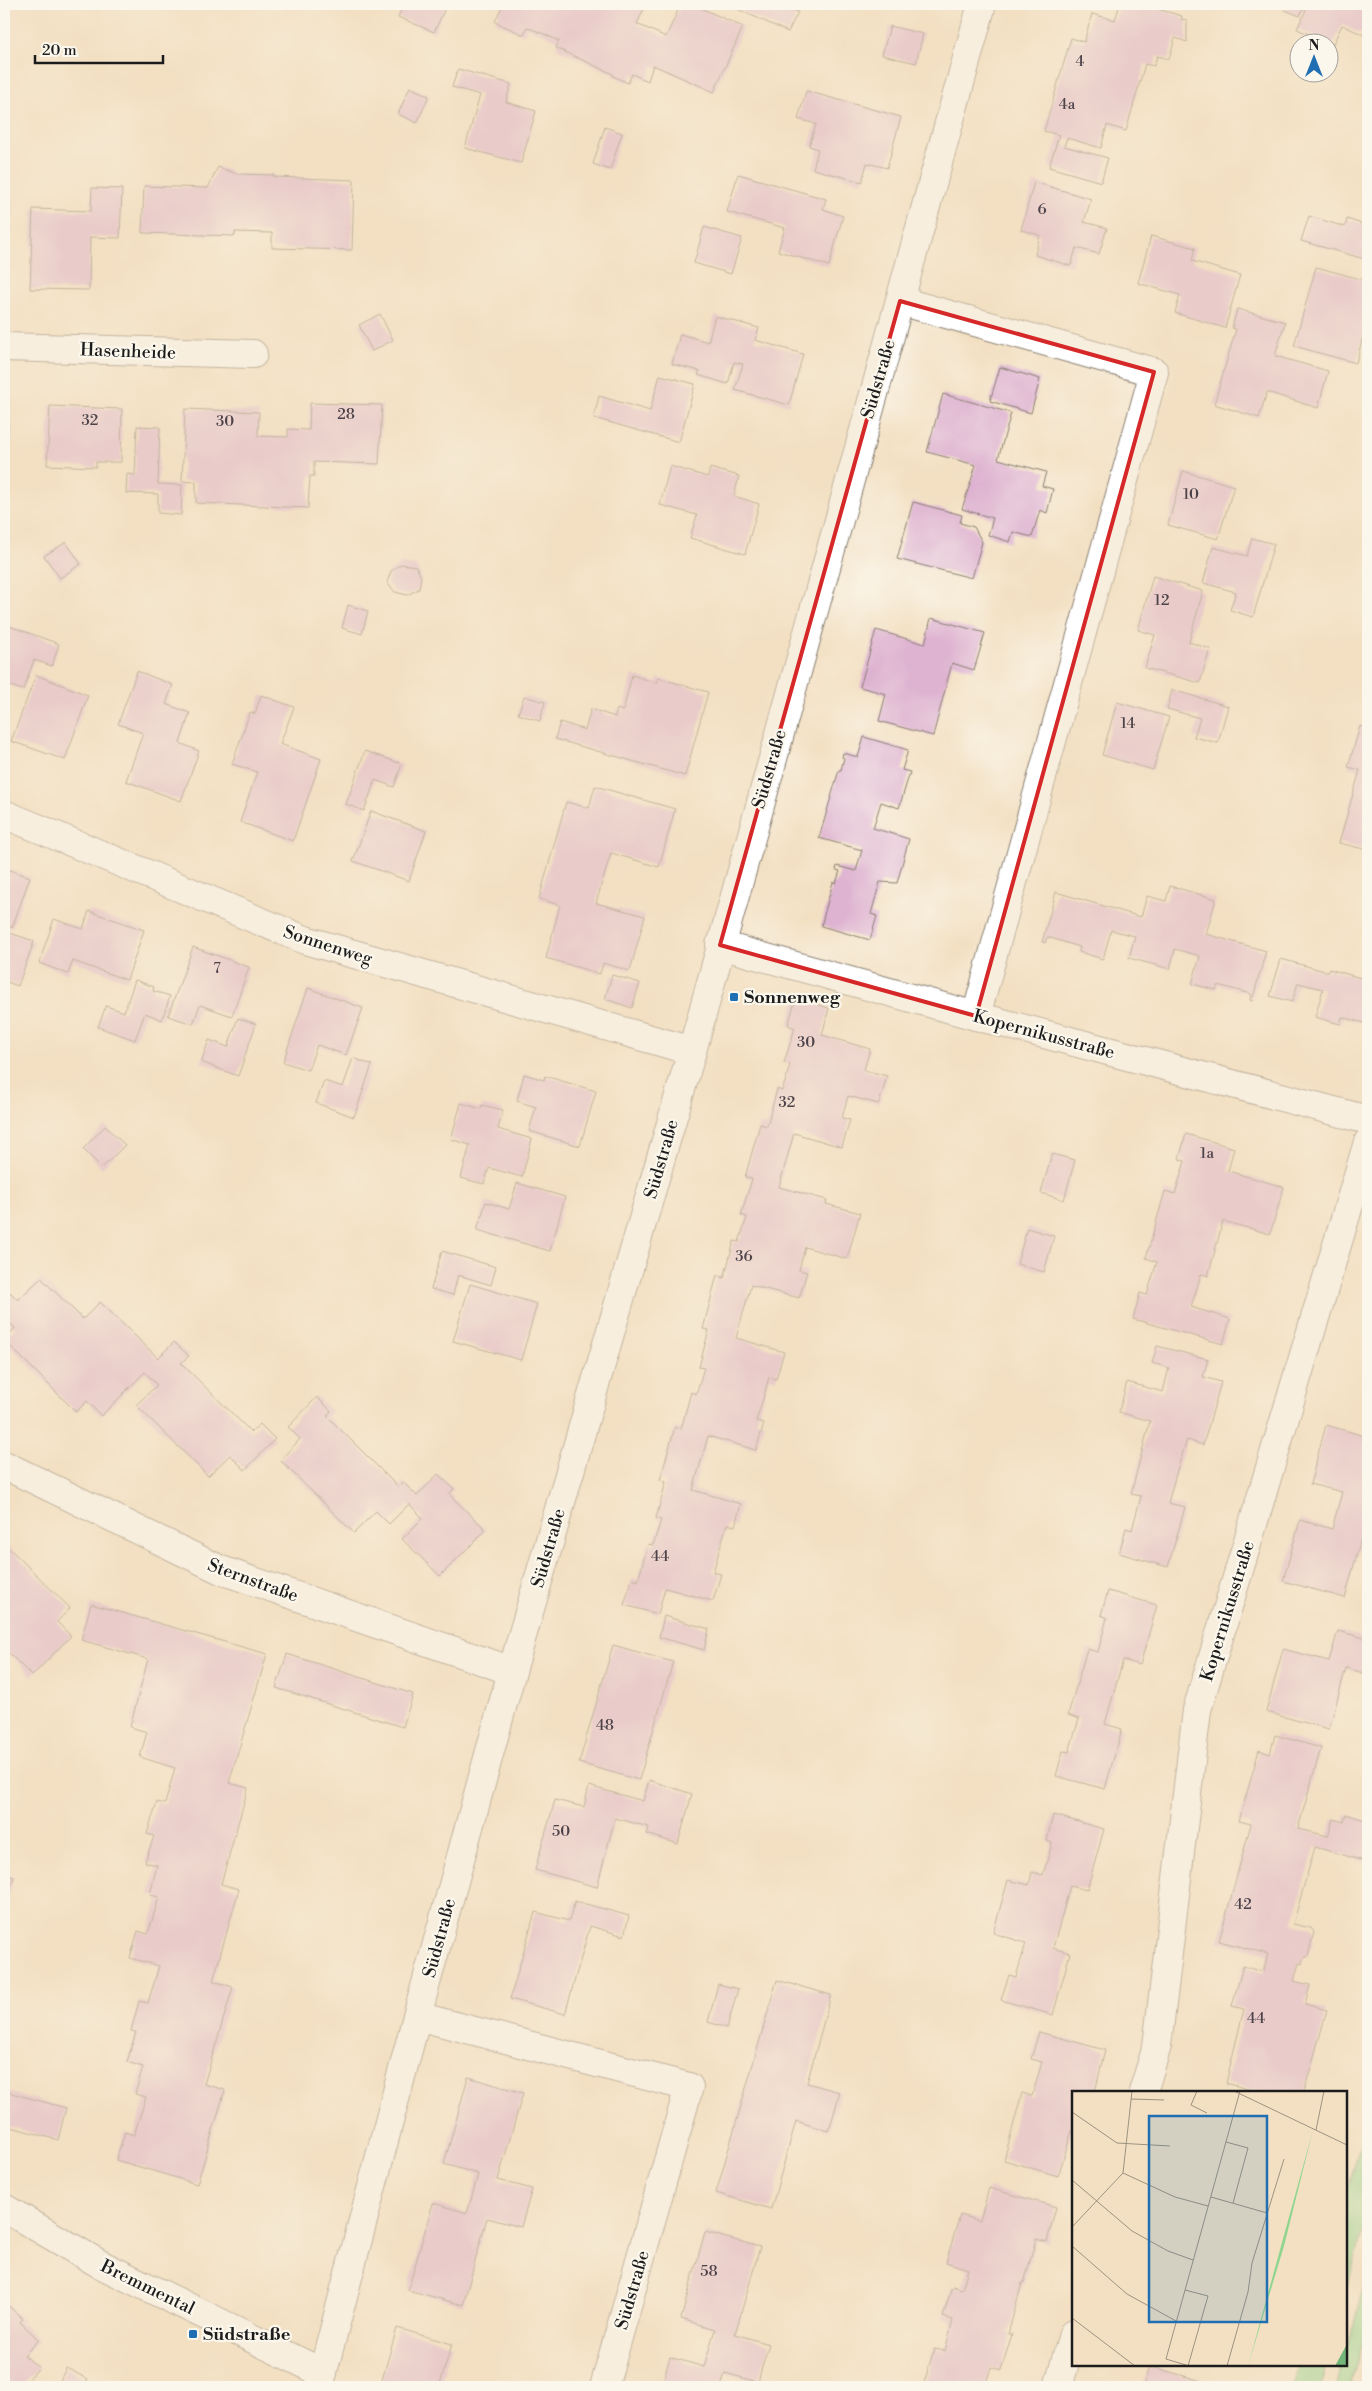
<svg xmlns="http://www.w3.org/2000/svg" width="1372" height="2391" viewBox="0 0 1372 2391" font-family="'Libre Bodoni',serif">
	<rect width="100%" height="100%" fill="#fbf7ec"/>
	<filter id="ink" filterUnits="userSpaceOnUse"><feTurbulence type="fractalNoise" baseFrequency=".02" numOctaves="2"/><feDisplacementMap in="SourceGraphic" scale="10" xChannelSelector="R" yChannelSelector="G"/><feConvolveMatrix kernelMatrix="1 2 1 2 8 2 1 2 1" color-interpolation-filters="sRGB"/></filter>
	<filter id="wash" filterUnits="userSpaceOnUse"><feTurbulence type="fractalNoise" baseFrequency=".0096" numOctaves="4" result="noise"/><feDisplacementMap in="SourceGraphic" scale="20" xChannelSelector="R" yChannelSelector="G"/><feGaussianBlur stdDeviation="1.12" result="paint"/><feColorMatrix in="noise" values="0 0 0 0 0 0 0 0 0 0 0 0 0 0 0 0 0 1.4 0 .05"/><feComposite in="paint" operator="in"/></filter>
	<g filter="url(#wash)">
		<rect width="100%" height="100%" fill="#f3e0c3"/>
		<!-- green -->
		<g fill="#8fd58f" stroke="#567856">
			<polygon points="1368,2116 1368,2210 1346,2293 1346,2196"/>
			<polygon points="1368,2270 1368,2321 1350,2387 1336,2387 1342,2365 1346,2365 1346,2353"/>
			<polygon points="1299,2365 1326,2365 1320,2387 1292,2387"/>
		</g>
		<g id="blocks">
			<!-- building -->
			<g fill="#deb2d1">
				<polygon points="404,4 447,4 434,32 398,17"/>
				<polygon points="503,4 646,4 637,24 666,37 681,4 692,4 743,27 714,92 653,65 648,81 632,74 628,83 613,76 613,74 556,48 559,41 544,34 527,27 524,35 495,22"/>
				<polygon points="732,4 779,4 798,12 788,32 731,6"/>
				<polygon points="1120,4 1140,4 1182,16 1181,19 1187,20 1187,42 1175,38 1169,59 1157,56 1154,66 1145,64 1126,131 1107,125 1101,148 1067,138 1064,146 1108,158 1101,182 1049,167 1059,135 1044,131 1071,38 1084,42 1092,14 1115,20"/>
				<polygon points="1287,4 1368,4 1368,37 1342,25 1333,44 1297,29 1306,10 1303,9 1300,16 1285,10"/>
				<polygon points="890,26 923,34 916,63 882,55"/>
				<polygon points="458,69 511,84 506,102 536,111 521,163 465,148 480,95 452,87"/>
				<polygon points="410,87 429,96 417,123 398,114"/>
				<polygon points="806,91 901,117 887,168 867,163 862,182 813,169 818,149 809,146 816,124 798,119"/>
				<polygon points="605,127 622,133 610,170 593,164"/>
				<polygon points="218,167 237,174 274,175 274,177 354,180 352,250 272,248 272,233 235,232 235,236 142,233 144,186 208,188"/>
				<polygon points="738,174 826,199 823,209 843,216 829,266 778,251 785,228 727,212"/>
				<polygon points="1034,182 1091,199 1084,222 1107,228 1099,254 1076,248 1071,266 1035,255 1040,235 1021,230"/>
				<polygon points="92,188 122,189 120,238 90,237 89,290 30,289 33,209 91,211"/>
				<polygon points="4,204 10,204 9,243 4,243"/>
				<polygon points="1309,216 1345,227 1347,219 1368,226 1368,260 1301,241"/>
				<polygon points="704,227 742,238 731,274 694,263"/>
				<polygon points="1151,236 1195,248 1192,261 1240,275 1225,328 1175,313 1180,295 1138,283"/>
				<polygon points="1316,267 1368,281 1368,317 1356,363 1294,346"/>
				<polygon points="1237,309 1285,322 1275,356 1328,371 1318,408 1267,392 1259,418 1214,404 1236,329 1232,328"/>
				<polygon points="380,314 393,340 372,351 359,325"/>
				<polygon points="715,316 759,328 755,340 803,354 789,405 735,390 743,364 734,362 728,384 698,375 700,371 672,364 680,334 708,342"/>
				<polygon points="1000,367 1040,379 1031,413 990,401"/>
				<polygon points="660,375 695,384 679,442 594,418 599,396 650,411"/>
				<polygon points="943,394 1011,413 998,459 1046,472 1042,486 1053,489 1047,513 1040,510 1032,537 1013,532 1010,542 988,535 993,518 962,509 976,465 927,452"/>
				<polygon points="4,403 9,403 7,460 4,460"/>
				<polygon points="310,403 382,405 379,464 314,462 314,476 310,476 308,508 196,503 196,482 182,481 185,409 259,412 258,436 288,437 288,429 309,430"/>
				<polygon points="50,406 122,409 121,462 96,462 96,467 47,465"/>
				<polygon points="137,426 160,427 158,484 182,485 181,515 158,513 158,494 126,493 127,474 135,475"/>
				<polygon points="670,466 708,477 710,468 739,476 734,496 759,504 745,554 690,538 697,515 660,505"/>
				<polygon points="1183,471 1234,486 1218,539 1168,525"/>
				<polygon points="913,502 962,515 960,523 974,527 982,542 972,578 897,559"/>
				<polygon points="1252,538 1274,544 1253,617 1230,610 1236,592 1203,583 1213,547 1247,556"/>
				<polygon points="66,542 81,564 60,578 44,556"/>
				<polygon points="401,564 416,566 421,577 419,589 407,595 395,592 387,583 391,571"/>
				<polygon points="1153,576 1203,591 1189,642 1210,649 1200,683 1145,668 1155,635 1138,630"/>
				<polygon points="348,605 368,611 362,634 342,628"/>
				<polygon points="931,618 985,633 974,670 952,663 933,736 879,721 886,694 860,687 876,630 925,644"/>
				<polygon points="4,624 59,644 52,666 34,660 23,690 4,684"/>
				<polygon points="137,671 173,685 166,704 190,713 180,743 199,751 181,801 126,781 143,733 118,724"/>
				<polygon points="36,675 88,695 65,760 11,741"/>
				<polygon points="632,675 657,683 658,678 708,692 685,776 555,739 560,722 585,730 591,709 615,717 617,709 623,711"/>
				<polygon points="1172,690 1228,706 1218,743 1194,737 1200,718 1167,709"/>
				<polygon points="261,695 294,707 280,744 321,759 293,841 240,822 257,772 232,764 250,712 255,714"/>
				<polygon points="524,696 545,702 540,721 518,714"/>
				<polygon points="1117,702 1169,717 1153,770 1102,755"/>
				<polygon points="1360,726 1368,729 1368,850 1339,843 1360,770 1348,767"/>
				<polygon points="864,737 908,750 902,770 910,772 899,808 881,802 873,828 909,839 897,883 880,882 871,914 877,916 870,940 821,926 833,882 836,883 840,871 836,870 837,866 856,871 862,850 819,838 839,770 841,770 844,758 842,757 843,753 858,757"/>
				<polygon points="365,751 402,764 394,787 375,780 364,811 346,804"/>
				<polygon points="595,786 675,809 659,867 611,853 596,903 645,916 630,971 603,963 600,974 546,958 560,905 539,899 566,802 589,808"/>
				<polygon points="371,811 426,831 409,881 353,861"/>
				<polygon points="4,868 30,877 12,928 9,926 7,932 34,941 18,986 4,981"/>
				<polygon points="1170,886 1216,899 1206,934 1266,951 1252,1001 1250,1000 1251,994 1218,985 1216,990 1192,984 1200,956 1175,949 1170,969 1129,958 1135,936 1111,930 1103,959 1079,952 1080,947 1047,937 1045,943 1042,942 1056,892 1141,917 1147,896 1166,901"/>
				<polygon points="89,911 144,930 127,980 73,961 68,974 39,963 54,919 83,929"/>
				<polygon points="193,947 249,967 232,1016 200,1005 193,1024 168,1016"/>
				<polygon points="1281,959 1328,972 1329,969 1368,980 1368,1024 1342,1017 1340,1024 1315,1017 1323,989 1298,983 1292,1002 1270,996"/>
				<polygon points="612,975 640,983 632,1008 605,999"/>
				<polygon points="135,980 154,987 153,991 170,996 162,1020 145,1013 135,1040 98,1027 106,1006 124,1012"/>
				<polygon points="308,988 363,1008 346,1055 317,1045 308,1070 283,1062"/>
				<polygon points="796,998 829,1008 822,1035 870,1049 864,1070 887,1076 879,1104 848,1096 842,1118 850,1120 842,1147 794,1133 779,1187 827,1200 826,1204 860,1213 847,1259 805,1247 799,1270 807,1272 799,1298 751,1285 736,1338 784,1352 776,1379 769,1377 763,1399 756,1421 764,1423 756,1450 708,1436 693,1490 741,1504 735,1526 727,1524 713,1572 721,1574 713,1601 665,1588 658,1614 624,1605 632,1579 638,1581 648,1544 653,1545 657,1533 661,1520 656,1518 666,1482 660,1480 675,1427 681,1429 691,1392 696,1394 704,1368 699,1367 709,1330 703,1329 717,1275 724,1278 734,1241 739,1242 747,1217 741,1215 752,1179 745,1177 760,1124 767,1126 777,1089 782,1091 786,1079 790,1064 784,1063 795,1028 788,1025"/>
				<polygon points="238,1018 256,1024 238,1076 201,1062 209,1040 228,1047"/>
				<polygon points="353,1058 372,1065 354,1117 316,1103 324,1081 343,1087"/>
				<polygon points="524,1074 544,1080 545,1076 596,1091 580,1146 529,1131 536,1107 517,1101"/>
				<polygon points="461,1103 481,1109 482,1105 503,1110 498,1129 532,1139 522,1177 489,1168 484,1184 461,1178 470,1145 451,1139"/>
				<polygon points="105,1126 125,1145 102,1168 83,1149"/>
				<polygon points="1186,1134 1234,1148 1228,1171 1284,1187 1270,1234 1223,1221 1208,1276 1201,1274 1191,1307 1230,1319 1223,1344 1133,1319 1140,1293 1147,1295 1157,1262 1146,1258 1165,1191 1175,1194 1185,1161 1179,1159"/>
				<polygon points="1052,1154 1075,1160 1064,1200 1041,1193"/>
				<polygon points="517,1183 565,1197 550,1251 477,1230 486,1202 509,1209"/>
				<polygon points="1027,1228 1054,1236 1044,1272 1017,1264"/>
				<polygon points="442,1251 496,1267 491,1285 458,1275 453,1295 431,1289"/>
				<polygon points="41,1278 83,1319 100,1302 158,1358 174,1342 189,1356 181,1363 251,1432 260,1424 275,1439 245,1470 230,1455 208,1476 136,1405 157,1385 145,1372 101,1416 87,1401 76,1412 4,1340 15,1328 4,1317 4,1286 18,1300"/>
				<polygon points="470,1284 537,1304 521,1360 453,1341"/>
				<polygon points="1157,1346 1208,1359 1203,1377 1221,1382 1203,1445 1187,1440 1177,1470 1168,1503 1185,1507 1168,1567 1119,1553 1126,1528 1132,1530 1141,1496 1131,1494 1150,1421 1119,1412 1127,1382 1163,1392 1169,1368 1152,1363"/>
				<polygon points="317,1397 331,1411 327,1416 398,1487 403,1482 417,1496 438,1474 454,1489 449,1494 486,1530 440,1576 402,1539 423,1518 409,1504 389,1524 376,1511 354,1533 280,1460 300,1439 288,1427"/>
				<polygon points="1326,1425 1368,1437 1368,1541 1361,1539 1345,1598 1283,1581 1300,1520 1332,1529 1342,1492 1310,1484"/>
				<polygon points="4,1543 70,1608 57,1622 71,1636 32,1676 4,1648"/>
				<polygon points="1108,1591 1157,1605 1140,1665 1123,1660 1105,1724 1122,1729 1105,1789 1056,1776 1063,1751 1069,1752 1079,1719 1068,1715 1087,1649 1098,1652 1107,1618 1101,1615"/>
				<polygon points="91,1604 267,1654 229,1783 248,1788 221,1884 239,1889 213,1981 233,1987 204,2084 225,2090 197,2184 116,2160 125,2132 134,2135 146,2097 135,2094 143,2067 127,2062 136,2032 131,2031 139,2001 148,2003 159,1966 130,1958 138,1931 148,1934 159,1897 150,1895 157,1865 145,1862 154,1836 147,1834 157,1802 165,1804 175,1768 140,1757 147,1732 130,1727 148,1659 81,1640"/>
				<polygon points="664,1616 709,1629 704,1650 659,1637"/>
				<polygon points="1338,1631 1368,1639 1368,1668 1367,1674 1346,1668 1329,1729 1266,1712 1283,1649 1329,1661"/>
				<polygon points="613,1645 673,1662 639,1780 579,1763"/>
				<polygon points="287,1654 413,1694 403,1727 276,1688"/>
				<polygon points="1275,1735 1321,1748 1298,1829 1328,1836 1333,1819 1344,1822 1346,1814 1368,1821 1368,1862 1315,1847 1293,1924 1311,1928 1314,1932 1308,1956 1303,1959 1302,1964 1299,1963 1294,1981 1310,1985 1305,2004 1327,2010 1304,2092 1258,2092 1226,2083 1244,2009 1232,2006 1243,1966 1263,1972 1268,1954 1219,1941 1251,1824 1239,1821 1259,1750 1270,1754"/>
				<polygon points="649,1780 692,1794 678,1844 647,1834 649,1827 615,1818 597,1887 535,1870 555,1800 584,1807 589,1786 643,1801"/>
				<polygon points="1053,1815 1104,1829 1087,1890 1070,1886 1053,1948 1070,1953 1053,2015 1001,2000 1009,1975 1016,1977 1026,1943 993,1933 1008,1880 1029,1885 1032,1872 1043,1875 1052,1843 1047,1841"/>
				<polygon points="4,1874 14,1877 4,1910"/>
				<polygon points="575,1901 629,1916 624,1936 590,1926 565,2014 510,1999 535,1912 569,1921"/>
				<polygon points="777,1980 831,1995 807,2083 840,2092 829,2131 796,2121 771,2209 716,2193"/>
				<polygon points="718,1984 738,1989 727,2028 708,2022"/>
				<polygon points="1039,2032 1105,2050 1095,2092 1073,2092 1073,2128 1058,2176 1004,2160 1022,2093 1032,2096 1042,2062 1031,2059"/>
				<polygon points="468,2077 523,2093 498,2180 532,2189 521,2227 487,2218 463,2305 408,2290 433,2203 467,2213 473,2193 478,2174 444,2164"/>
				<polygon points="4,2091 66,2108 58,2140 4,2125"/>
				<polygon points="989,2188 1056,2207 1047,2242 1036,2239 1024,2283 1022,2283 1008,2334 1012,2334 1001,2370 991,2367 985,2387 923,2387 934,2349 945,2351 953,2320 943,2317 952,2286 962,2289 968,2269 946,2262 960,2215 980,2221"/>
				<polygon points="705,2232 760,2247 735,2334 769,2344 763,2363 758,2382 725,2373 721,2387 661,2387 670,2357 704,2367 715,2329 681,2319"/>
				<polygon points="4,2302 23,2319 20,2322 39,2340 24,2355 39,2368 21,2387 4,2386"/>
				<polygon points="397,2328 452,2344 439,2387 380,2387"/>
				<polygon points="1149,2366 1202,2381 1201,2387 1143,2387"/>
				<polygon points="66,2368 88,2379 85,2384 91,2387 57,2387"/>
			</g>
		</g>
	</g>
	<g filter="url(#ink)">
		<use href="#blocks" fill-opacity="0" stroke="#887e70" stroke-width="1"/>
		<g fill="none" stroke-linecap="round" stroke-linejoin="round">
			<!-- minor casing -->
			<g stroke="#887e70" stroke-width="30">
				<g id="minor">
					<polyline points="900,301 1154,372 976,1016"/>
					<polyline points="4,347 253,354"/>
					<polyline points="4,814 305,940 692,1051"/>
					<polyline points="720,945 976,1016 1368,1120"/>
					<polyline points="4,1465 221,1570 512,1671"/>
					<polyline points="417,2016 689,2087 604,2387"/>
					<polyline points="1143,2092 1157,2046 1197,1710 1368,1142"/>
					<polyline points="4,2208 100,2264 323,2373"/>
					<polyline points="319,2387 417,2016 512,1671 692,1051 982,4"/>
					<polyline points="1058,2387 1073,2334"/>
				</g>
			</g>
			<!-- minor -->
			<use href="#minor" stroke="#fff" stroke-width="28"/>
		</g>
	</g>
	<!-- marked area -->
	<path d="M0 0H1372V2391H0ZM 900,301 L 1154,372 L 976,1016 L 720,945 Z" fill="#f3e0c3" fill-opacity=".55" fill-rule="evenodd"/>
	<path fill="none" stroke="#d62828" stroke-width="4" stroke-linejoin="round" d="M 900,301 L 1154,372 L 976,1016 L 720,945 Z"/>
	<!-- markers -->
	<g fill="#1f6fb2" stroke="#fbf7ec" stroke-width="2">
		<rect x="729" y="992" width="10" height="10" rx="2.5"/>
		<rect x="188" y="2329" width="10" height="10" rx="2.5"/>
	</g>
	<g text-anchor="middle" stroke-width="4.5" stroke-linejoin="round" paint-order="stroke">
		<!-- number labels -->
		<g font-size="15" fill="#4c4249">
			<text x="1080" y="66">4</text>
			<text x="1067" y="109">4a</text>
			<text x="1042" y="214">6</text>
			<text x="346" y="419">28</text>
			<text x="90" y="425">32</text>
			<text x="225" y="426">30</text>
			<text x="1191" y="499">10</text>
			<text x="1162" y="605">12</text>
			<text x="1128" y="728">14</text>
			<text x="217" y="973">7</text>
			<text x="806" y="1047">30</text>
			<text x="787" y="1107">32</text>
			<text x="1207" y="1158">1a</text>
			<text x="744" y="1261">36</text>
			<text x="660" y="1561">44</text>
			<text x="605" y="1730">48</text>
			<text x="561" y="1836">50</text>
			<text x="1243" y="1909">42</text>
			<text x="1256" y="2023">44</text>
			<text x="709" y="2276">58</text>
		</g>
		<!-- street labels -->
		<g font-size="18" fill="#1c1c1c" stroke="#fbf7ec">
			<text transform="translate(128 351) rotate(2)" y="6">Hasenheide</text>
			<text transform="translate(878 379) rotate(-74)" y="6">Südstraße</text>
			<text transform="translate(769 769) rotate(-74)" y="6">Südstraße</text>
			<text transform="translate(328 945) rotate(18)" y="6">Sonnenweg</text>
			<text transform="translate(1044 1034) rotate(15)" y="6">Kopernikusstraße</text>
			<text transform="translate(661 1159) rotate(-74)" y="6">Südstraße</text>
			<text transform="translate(548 1548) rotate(-74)" y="6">Südstraße</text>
			<text transform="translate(253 1580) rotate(20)" y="6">Sternstraße</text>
			<text transform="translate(1227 1611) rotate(-73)" y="6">Kopernikusstraße</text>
			<text transform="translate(439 1938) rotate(-75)" y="6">Südstraße</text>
			<text transform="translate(148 2287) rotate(26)" y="6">Bremmental</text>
			<text transform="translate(632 2290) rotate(-74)" y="6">Südstraße</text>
		</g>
		<!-- poi labels -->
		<g font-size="18" font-weight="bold" fill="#1c1c1c" stroke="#fbf7ec" text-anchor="start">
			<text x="744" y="1003">Sonnenweg</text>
			<text x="203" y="2340">Südstraße</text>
		</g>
	</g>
	<!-- overview -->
	<g transform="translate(1072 2091)">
		<rect width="275" height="275" fill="#f3e0c3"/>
		<path d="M 241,39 L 212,155 L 176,275 Z" fill="#8fd58f"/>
		<path d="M 275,253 L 275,275 L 263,275 Z" fill="#73b67a"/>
		<path fill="none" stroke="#9d9280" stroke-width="1" d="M 125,0 L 119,14 L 135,22M 162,0 L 275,54M 59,8 L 92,9M 0,21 L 45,52 L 98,55M 244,39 L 252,0M 154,51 L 176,57 L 161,112M 51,82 L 103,106 L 136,115M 0,89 L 60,140 L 96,160 L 121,169M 139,106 L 195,122M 0,136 L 51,82 L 60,0M 0,155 L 55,203 L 104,230M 113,199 L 136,205 L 116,275M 0,227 L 63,275M 117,275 L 94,268 L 168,0M 155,275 L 176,201 L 180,172 L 212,68"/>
		<path fill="#1f6fb2" fill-opacity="0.15" stroke="#1f6fb2" stroke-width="2.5" d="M 77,25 L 195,25 L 195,231 L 77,231 Z"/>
		<rect width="275" height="275" fill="none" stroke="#1c1c1c" stroke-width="2.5"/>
	</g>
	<!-- margin -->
	<rect width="1372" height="2391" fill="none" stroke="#fbf7ec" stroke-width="20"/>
	<!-- north arrow -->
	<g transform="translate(1314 58)"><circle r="24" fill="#fbf7ec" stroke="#a29f99"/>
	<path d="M0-4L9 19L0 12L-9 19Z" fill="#1f6fb2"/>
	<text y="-8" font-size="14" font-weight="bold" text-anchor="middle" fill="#1c1c1c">N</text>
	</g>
	<!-- scale -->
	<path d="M35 55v8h128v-8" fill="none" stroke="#1c1c1c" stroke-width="2.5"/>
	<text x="42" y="55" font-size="15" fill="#1c1c1c" stroke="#fbf7ec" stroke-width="4" paint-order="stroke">20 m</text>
</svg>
